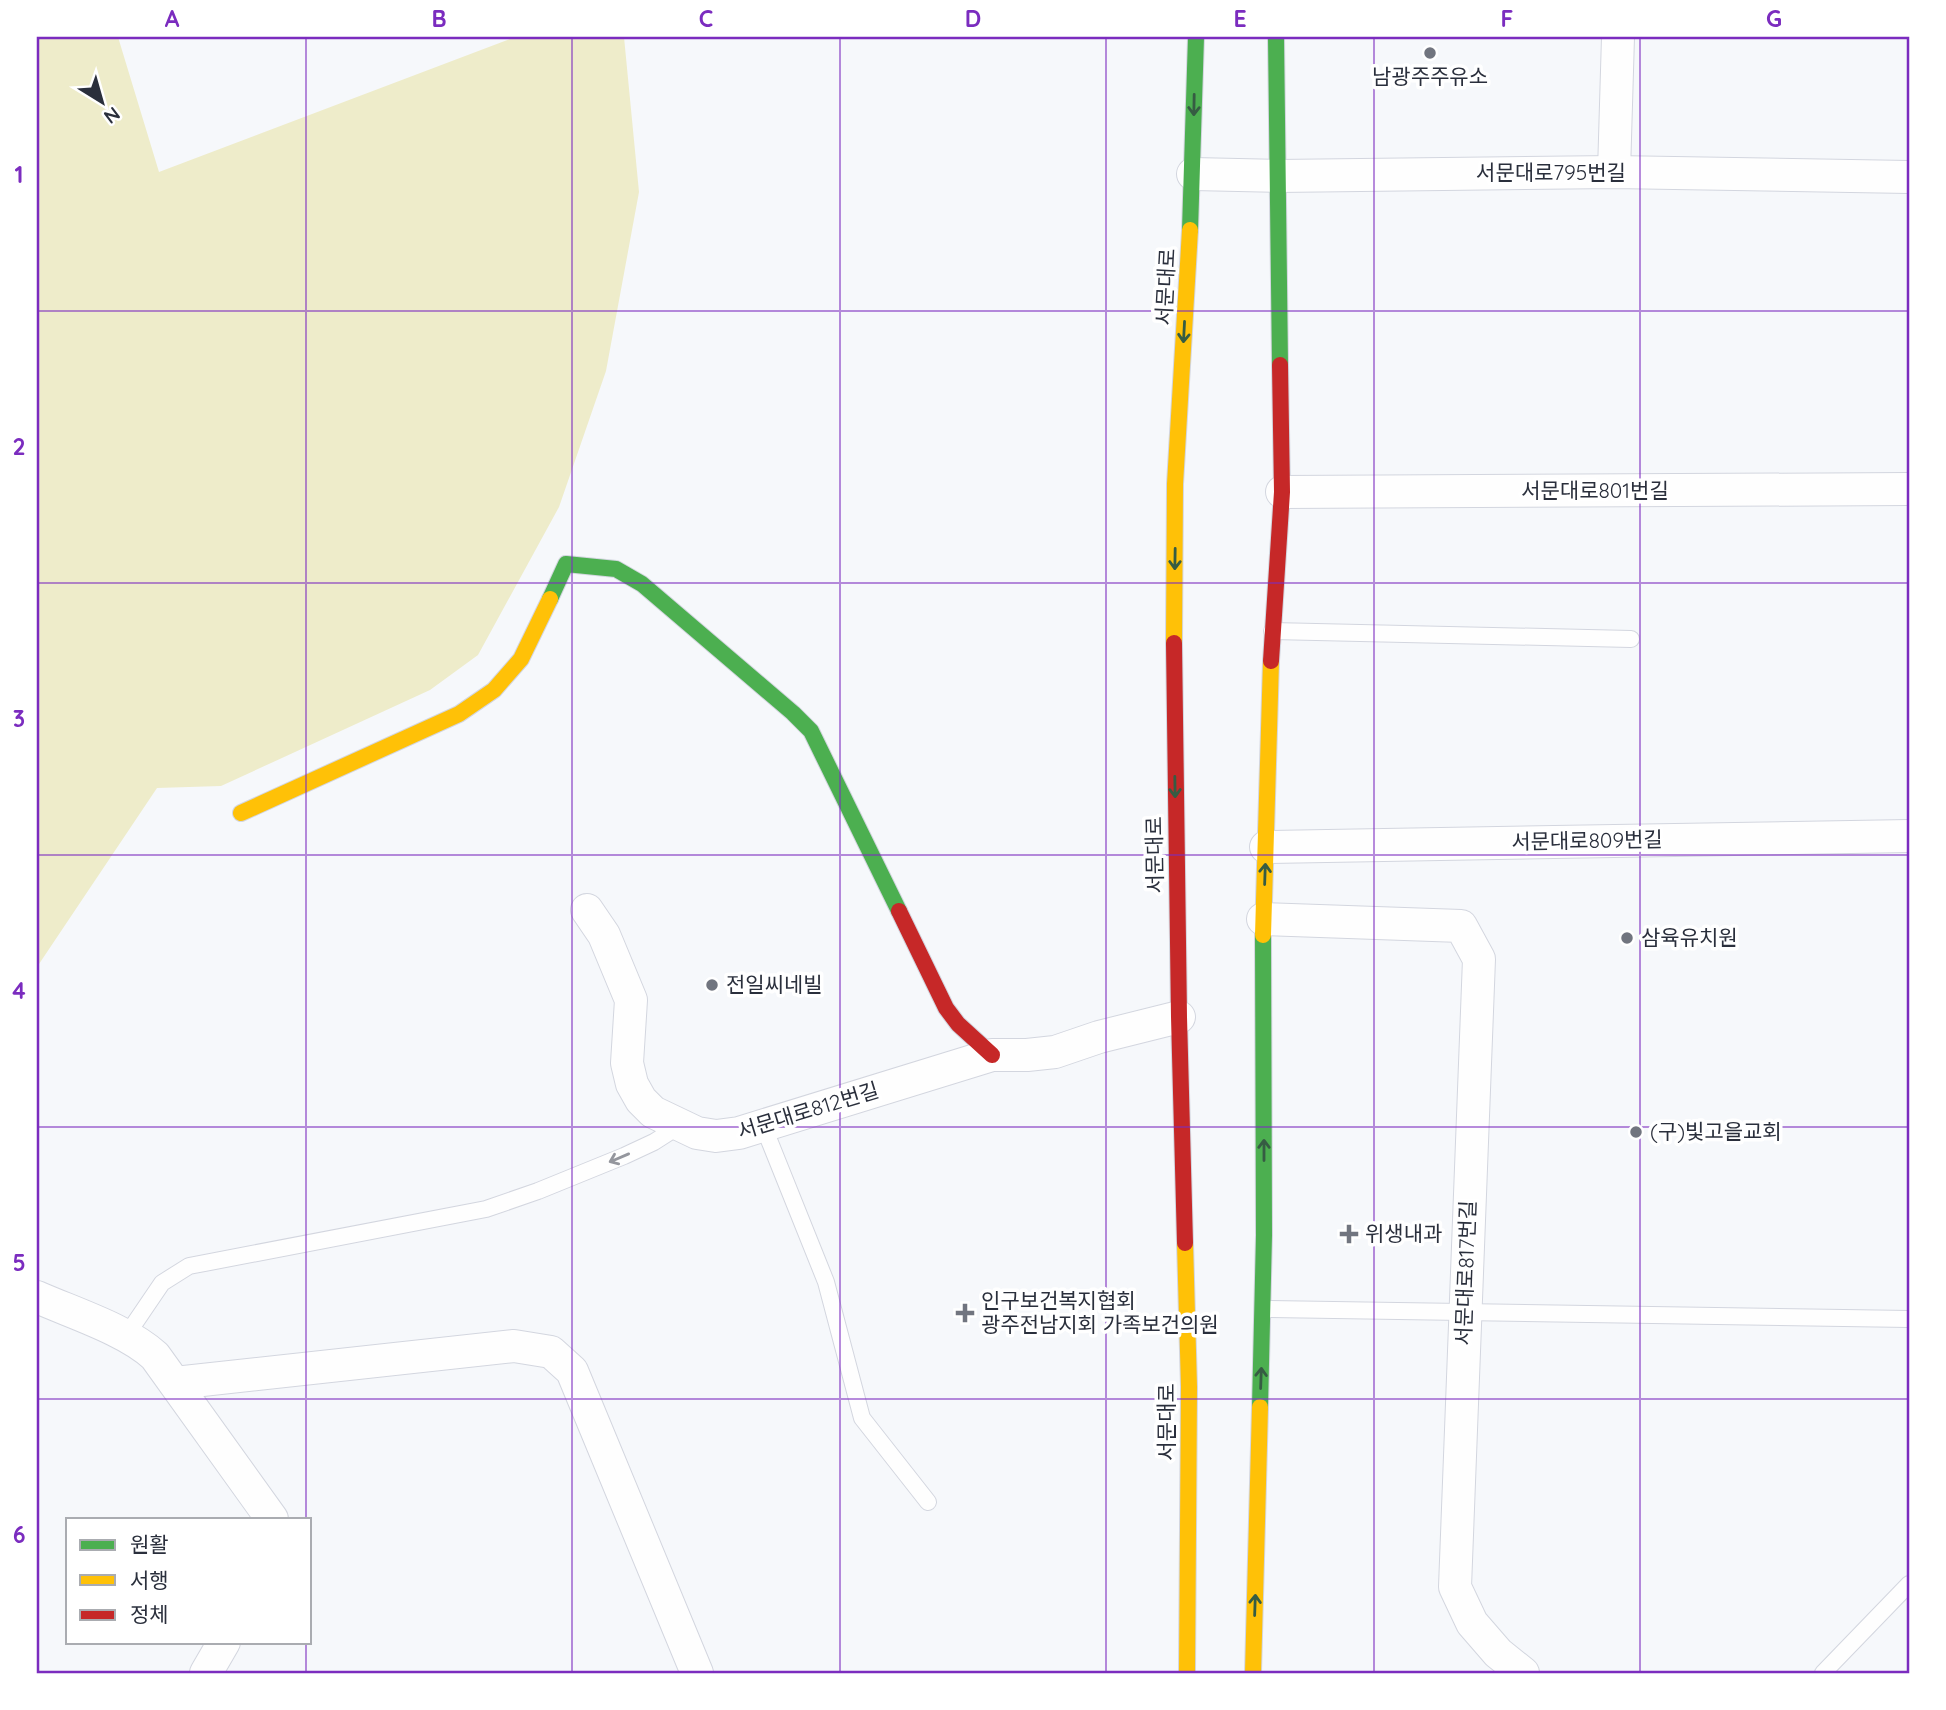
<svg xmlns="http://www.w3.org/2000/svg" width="1946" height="1710" viewBox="0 0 1946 1710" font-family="Quicksand,'Noto Sans KR',sans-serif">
	<rect width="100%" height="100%" fill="#f6f8fb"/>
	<!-- green -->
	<polygon fill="#eeecca" points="37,37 118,37 159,172 515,37 624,37 639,192 606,371 559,507 478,655 430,690 221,786 157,788 37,967"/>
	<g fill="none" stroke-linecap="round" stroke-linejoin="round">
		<!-- lane casing -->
		<g stroke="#d3d6df" stroke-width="18">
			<g id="lane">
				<polyline points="1272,631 1631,639"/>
				<polyline points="763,1125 826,1282 862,1418 928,1502"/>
				<polyline points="1263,1309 1909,1319"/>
				<polyline points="126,1336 162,1283 189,1266 486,1209 538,1191 624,1156 654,1142 679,1126"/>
				<polyline points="1823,1673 1909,1584"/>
			</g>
		</g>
		<!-- street casing -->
		<g stroke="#d3d6df" stroke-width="34">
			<g id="street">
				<polyline points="1614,172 1618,37"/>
				<polyline points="1193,174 1278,176 1614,172 1909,177"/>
				<polyline points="1282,492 1909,489"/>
				<polyline points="1266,847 1909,836"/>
				<polyline points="587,910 604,935 631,1000 627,1063 632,1084 641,1100 653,1112 697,1133 716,1136 739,1133 992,1055 1027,1055 1055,1052 1099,1037 1179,1017"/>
				<polyline points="1263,919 1461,926 1479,959 1455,1587 1472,1623 1498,1653 1523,1673"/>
				<path d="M 37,1297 C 73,1313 127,1330 155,1356 L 272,1519"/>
				<polyline points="175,1383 514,1346 551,1352 572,1371 697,1673"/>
				<polyline points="206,1673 224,1642"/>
			</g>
		</g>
		<!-- fast casing -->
		<g stroke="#d3d6df" stroke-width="18">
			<g id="fast">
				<polyline points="1276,37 1280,365"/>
				<polyline points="1190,230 1196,37"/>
				<polyline points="550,599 566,564 616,569 642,584 793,713 811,731 899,911"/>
				<polyline points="1260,1407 1264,1235 1263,935"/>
			</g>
		</g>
		<!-- slow casing -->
		<g stroke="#d3d6df" stroke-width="18">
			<g id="slow">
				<polyline points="1174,643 1175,484 1190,230"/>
				<polyline points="241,813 459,714 494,690 521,659 550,599"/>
				<polyline points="1263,935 1271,661"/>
				<polyline points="1185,1243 1189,1387 1187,1673"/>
				<polyline points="1253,1673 1260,1407"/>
			</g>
		</g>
		<!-- jam casing -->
		<g stroke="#d3d6df" stroke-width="18">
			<g id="jam">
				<polyline points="1174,643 1179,1017 1185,1243"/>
				<polyline points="1271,661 1282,492 1280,365"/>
				<polyline points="899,911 946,1008 958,1024 992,1055"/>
			</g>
		</g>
		<!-- lane -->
		<use href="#lane" stroke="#fefefe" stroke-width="16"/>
		<!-- street -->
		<use href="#street" stroke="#fefefe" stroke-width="32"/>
		<!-- fast -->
		<use href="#fast" stroke="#4caf50" stroke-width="16"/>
		<!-- slow -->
		<use href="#slow" stroke="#ffc107" stroke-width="16"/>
		<!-- jam -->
		<use href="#jam" stroke="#c62828" stroke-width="16"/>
	</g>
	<!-- one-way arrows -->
	<defs><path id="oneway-shaft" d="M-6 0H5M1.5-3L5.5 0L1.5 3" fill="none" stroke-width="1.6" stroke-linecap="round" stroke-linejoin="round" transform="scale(1.75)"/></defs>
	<g stroke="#365c43">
		<use href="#oneway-shaft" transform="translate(1194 105) rotate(91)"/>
		<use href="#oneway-shaft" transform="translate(1184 332) rotate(93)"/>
		<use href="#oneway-shaft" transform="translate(1175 559) rotate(91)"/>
		<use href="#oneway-shaft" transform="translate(1175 787) rotate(89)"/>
		<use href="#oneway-shaft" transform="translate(1265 874) rotate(-88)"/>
		<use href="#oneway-shaft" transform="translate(1264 1150) rotate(-90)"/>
		<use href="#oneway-shaft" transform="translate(1261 1378) rotate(-88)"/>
		<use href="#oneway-shaft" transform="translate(1255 1605) rotate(-88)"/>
	</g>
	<use stroke="#94969d" href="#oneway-shaft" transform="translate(619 1158) rotate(157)"/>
	<!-- grid -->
	<path fill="none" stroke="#7b2cbf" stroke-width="2" stroke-opacity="0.55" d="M 306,37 L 306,1519M 572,37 L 572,1673M 840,37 L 840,1673M 1106,37 L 1106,1673M 1374,37 L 1374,1673M 1640,37 L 1640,1673M 37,311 L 1909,311M 37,583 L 1909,583M 37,855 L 1909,855M 37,1127 L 1909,1127M 37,1399 L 1909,1399M 306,1642 L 306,1673"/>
	<!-- markers -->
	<g fill="#71757f" stroke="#fff" stroke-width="2.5">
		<circle cx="1430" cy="53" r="7"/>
		<circle cx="1627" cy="938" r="7"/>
		<circle cx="712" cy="985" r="7"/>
		<circle cx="1636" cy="1132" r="7"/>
		<path d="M1345.5 1223.5h7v7h7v7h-7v7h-7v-7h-7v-7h7z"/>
		<path d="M961.5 1302.5h7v7h7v7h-7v7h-7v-7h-7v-7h7z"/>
	</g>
	<g text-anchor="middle" stroke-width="7" stroke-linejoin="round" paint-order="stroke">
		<!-- poi labels -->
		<g font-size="21" fill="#2a2f3c" stroke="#fff" text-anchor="start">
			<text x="1430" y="84" text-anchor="middle">남광주주유소</text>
			<text x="1641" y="945">삼육유치원</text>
			<text x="726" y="992">전일씨네빌</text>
			<text x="1650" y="1139">(구)빛고을교회</text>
			<text x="1365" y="1241">위생내과</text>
			<text x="981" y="1308">인구보건복지협회<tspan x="981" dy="24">광주전남지회 가족보건의원</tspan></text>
		</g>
		<!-- street labels -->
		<g font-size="21" fill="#2a2f3c" stroke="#fff">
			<text x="1551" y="180">서문대로795번길</text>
			<text transform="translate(1166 287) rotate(-87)" y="7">서문대로</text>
			<text x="1595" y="498">서문대로801번길</text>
			<text transform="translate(1587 841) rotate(-1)" y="7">서문대로809번길</text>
			<text transform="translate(1155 855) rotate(-91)" y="7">서문대로</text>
			<text transform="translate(808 1111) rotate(-17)" y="7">서문대로812번길</text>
			<text transform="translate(1466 1273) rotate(-88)" y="7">서문대로817번길</text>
			<text transform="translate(1167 1422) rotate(-90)" y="7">서문대로</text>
		</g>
	</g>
	<!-- border -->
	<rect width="1946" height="1710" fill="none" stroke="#ffffff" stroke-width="77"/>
	<!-- legend -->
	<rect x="66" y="1518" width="245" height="126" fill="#ffffff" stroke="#aaacb1" stroke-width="2"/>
	<rect x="80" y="1540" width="35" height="10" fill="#4caf50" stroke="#aaacb1" stroke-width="2"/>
	<text x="130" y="1552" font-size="21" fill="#2a2f3c">원활</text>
	<rect x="80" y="1575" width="35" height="10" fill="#ffc107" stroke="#aaacb1" stroke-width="2"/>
	<text x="130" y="1588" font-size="21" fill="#2a2f3c">서행</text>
	<rect x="80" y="1610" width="35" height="10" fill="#c62828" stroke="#aaacb1" stroke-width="2"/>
	<text x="130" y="1622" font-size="21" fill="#2a2f3c">정체</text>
	<!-- north arrow -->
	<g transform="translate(102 102) rotate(143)" stroke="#ffffff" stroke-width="5" paint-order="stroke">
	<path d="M0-5L12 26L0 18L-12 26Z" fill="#2a2f3c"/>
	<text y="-10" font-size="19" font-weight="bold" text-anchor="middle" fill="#2a2f3c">N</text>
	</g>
	<rect x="38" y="38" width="1870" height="1634" fill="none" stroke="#7b2cbf" stroke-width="2.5"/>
	<g font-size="23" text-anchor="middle" font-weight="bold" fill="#7b2cbf">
		<text x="172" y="27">A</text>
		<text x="439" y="27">B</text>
		<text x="706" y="27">C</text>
		<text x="973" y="27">D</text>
		<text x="1240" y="27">E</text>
		<text x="1507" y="27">F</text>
		<text x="1774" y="27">G</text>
		<text x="19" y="183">1</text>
		<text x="19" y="455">2</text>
		<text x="19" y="727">3</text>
		<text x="19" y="999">4</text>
		<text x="19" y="1271">5</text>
		<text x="19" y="1543">6</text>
	</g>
</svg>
